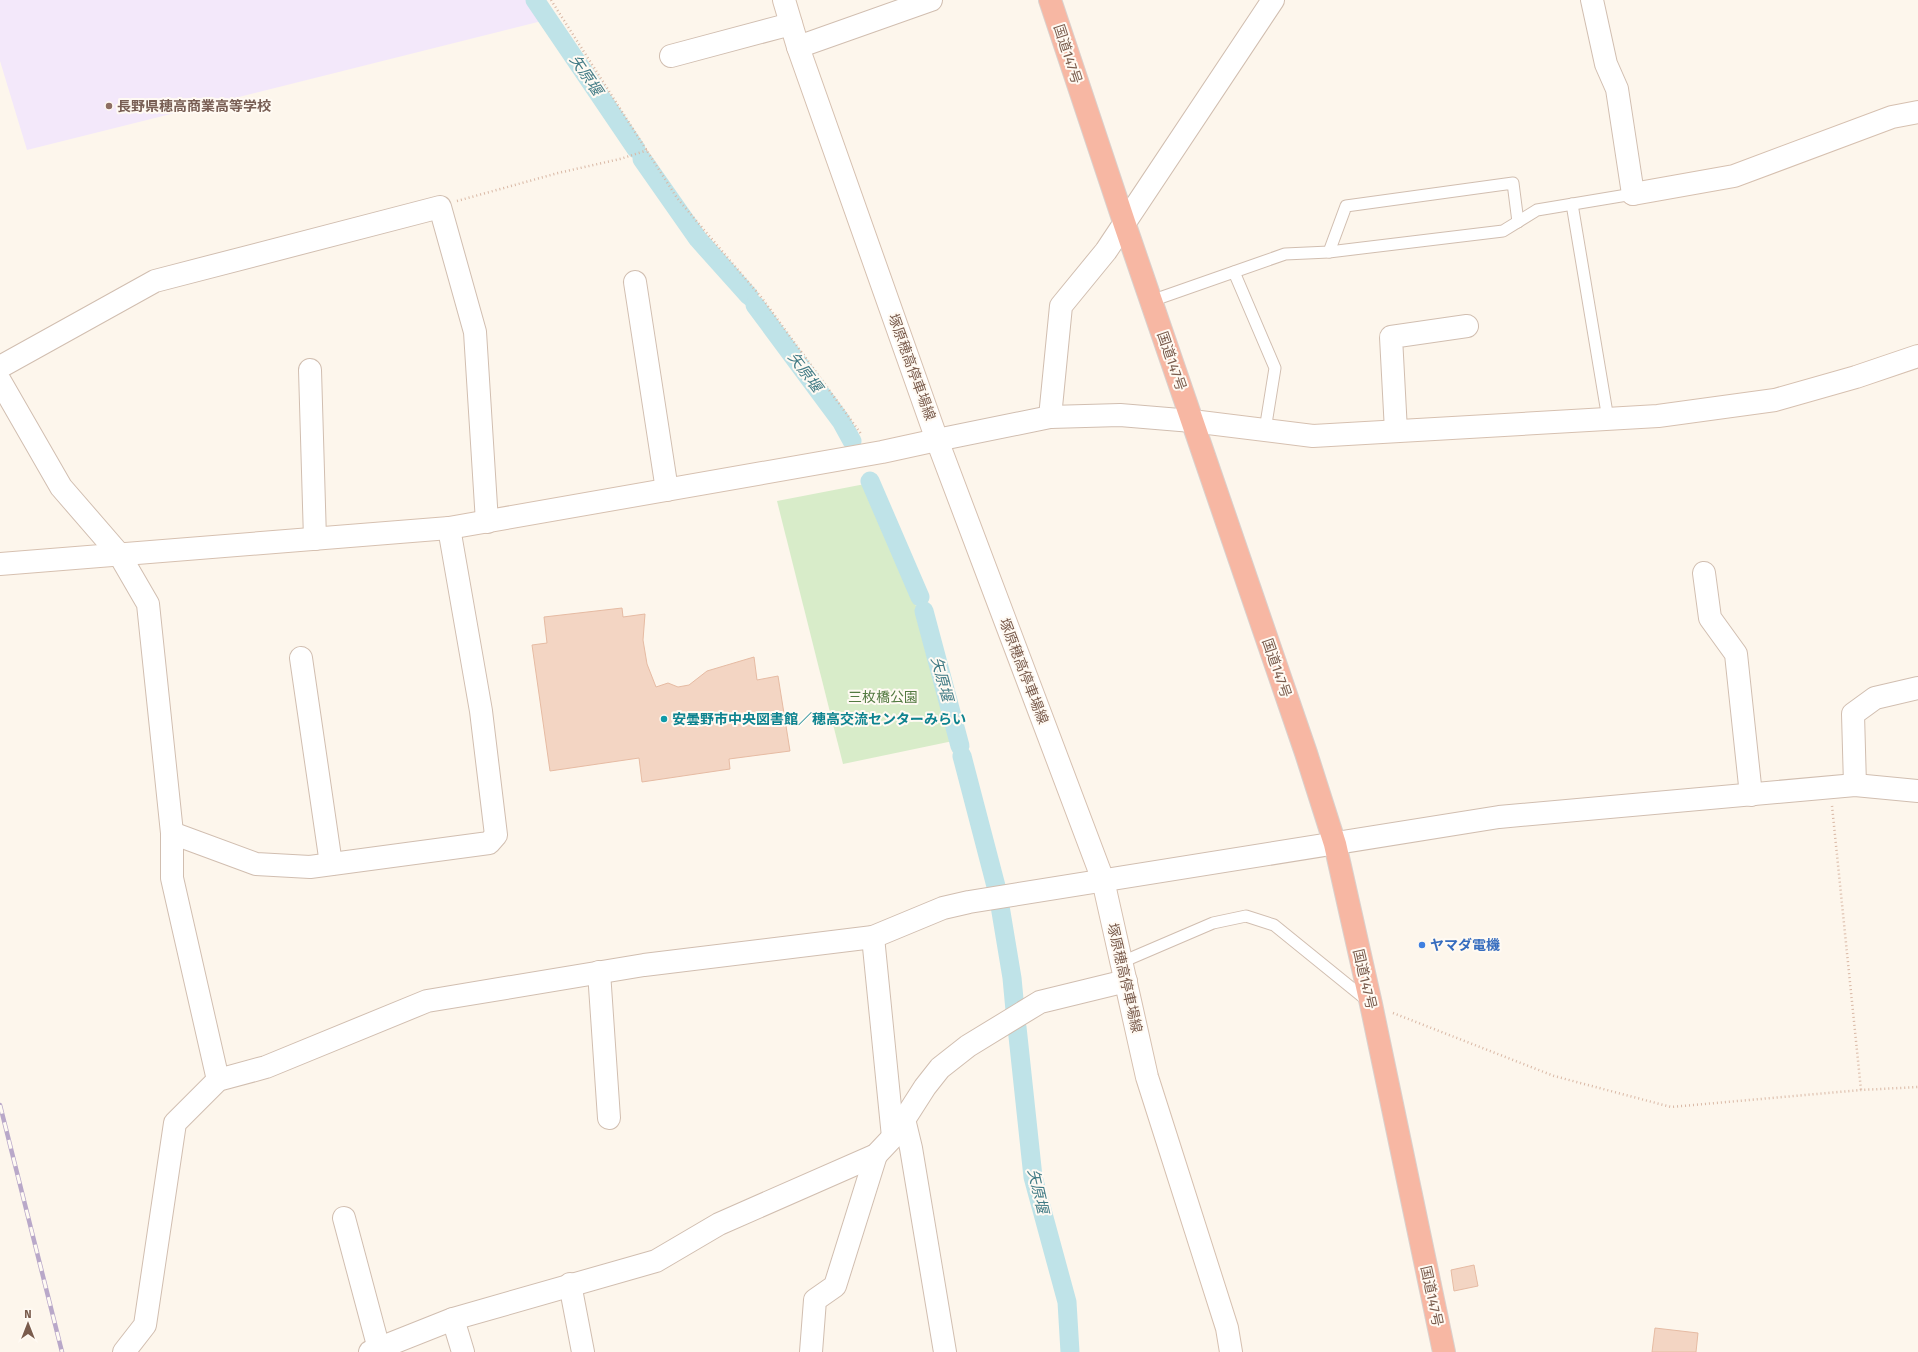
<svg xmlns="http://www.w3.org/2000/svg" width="1918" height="1352" viewBox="0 0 1918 1352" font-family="'Fira Sans','Noto Sans JP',sans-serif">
	<rect width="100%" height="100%" fill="#fdf6ec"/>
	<!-- education -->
	<polygon fill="#f3e8fa" points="0,0 528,0 542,21 27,150 0,61"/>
	<!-- green -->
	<polygon fill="#d8ecc9" points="865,484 911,588 953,741 843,764 777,501"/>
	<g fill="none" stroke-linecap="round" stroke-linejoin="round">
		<!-- canal -->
		<g stroke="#bfe3e8" stroke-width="19">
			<polyline points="535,0 636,149"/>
			<polyline points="642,159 698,239 749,296"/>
			<polyline points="755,305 841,421 852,441"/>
			<polyline points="870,481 920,597"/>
			<polyline points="924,611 960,746"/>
			<polyline points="962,756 997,890"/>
			<polyline points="1000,906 1012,978 1015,1010"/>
			<polyline points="1017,1027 1033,1177 1067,1302 1070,1352"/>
		</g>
	</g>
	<!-- building -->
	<g fill="#f3d5c3" stroke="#e6bba3">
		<polygon points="622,608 623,617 645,614 643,640 647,664 656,687 668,683 678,687 689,685 707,671 754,657 757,680 778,676 790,751 729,759 730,769 642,782 639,758 550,771 532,645 547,643 544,617"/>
		<polygon points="1474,1265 1478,1286 1454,1291 1451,1270"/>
		<polygon points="1655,1328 1698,1333 1696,1352 1652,1352"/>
	</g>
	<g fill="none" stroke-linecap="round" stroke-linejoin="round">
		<!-- lane casing -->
		<g stroke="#d1beb0" stroke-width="13">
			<g id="lane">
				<polyline points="1572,204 1608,419"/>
				<polyline points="1329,252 1346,206 1513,183 1518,222"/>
				<polyline points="1234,272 1275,368 1265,430"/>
				<polyline points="1151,301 1285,254 1329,252 1503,231 1537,210 1633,194"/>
				<polyline points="1122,962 1213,923 1246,916 1274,925 1369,1002"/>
			</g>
		</g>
		<!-- street casing -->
		<g stroke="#d1beb0" stroke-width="24">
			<g id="street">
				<polyline points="1592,0 1606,64 1617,89 1633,194"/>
				<polyline points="798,47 931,0"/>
				<polyline points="671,56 791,24"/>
				<polyline points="635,282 667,490"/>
				<polyline points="0,367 155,281 440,207 475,332 487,522"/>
				<polyline points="310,370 315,539"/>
				<polyline points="0,381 61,487 119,554 148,604 172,833 172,878 218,1080"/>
				<polyline points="1050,417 1061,306 1106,251 1273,0"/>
				<polyline points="1396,431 1391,337 1467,326"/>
				<polyline points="937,440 1050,417 1120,415 1192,421"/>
				<polyline points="1704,573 1710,618 1736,654 1751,795"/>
				<polyline points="301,658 331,864"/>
				<polyline points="1855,785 1853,714 1875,698 1918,688"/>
				<polyline points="172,833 256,864 310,867 489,843 496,835 481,711 449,528"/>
				<polyline points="873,937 893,1137"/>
				<polyline points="599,972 609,1118"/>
				<polyline points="904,1119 911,1148 945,1352"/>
				<polyline points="344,1218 379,1349"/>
				<polyline points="570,1284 583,1352"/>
				<polyline points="453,1319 463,1352"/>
				<polyline points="124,1352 145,1325 175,1123 218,1080 266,1067 427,1001 644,965 873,937 943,908 969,902 1499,817 1855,785 1918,791"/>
				<polyline points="370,1352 453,1319 656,1261 719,1224 876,1155 893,1137 925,1087 940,1068 968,1046 1040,1002 1126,981"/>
				<polyline points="811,1352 815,1300 835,1286 876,1155"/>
			</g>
		</g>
		<!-- secondary casing -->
		<g stroke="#d6c0b0" stroke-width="24">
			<g id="secondary">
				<polyline points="784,0 798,47 937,440 1103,880 1147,1077 1227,1328 1231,1352"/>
				<polyline points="1633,194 1734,176 1892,117 1918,112"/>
				<polyline points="1192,421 1313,436 1658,416 1775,400 1856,377 1918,356"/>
				<polyline points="0,564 449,528 882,452 937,440"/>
			</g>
		</g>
		<!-- highway casing -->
		<g stroke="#dad1cd" stroke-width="24">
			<polyline id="highway" points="1050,0 1124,222 1306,753 1335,844 1371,1004 1444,1352"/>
		</g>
		<!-- path -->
		<g stroke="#d9b8a5" stroke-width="2.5" stroke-dasharray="1 3" stroke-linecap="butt">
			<polyline points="551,0 677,198 762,298 862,435"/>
			<polyline points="457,201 558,173 620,159 648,150"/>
			<polyline points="1832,806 1861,1090"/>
			<polyline points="1393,1013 1554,1076 1671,1107 1861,1090 1918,1087"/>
		</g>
		<!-- lane -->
		<use href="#lane" stroke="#fff" stroke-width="11"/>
		<!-- street -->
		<use href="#street" stroke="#fff" stroke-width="22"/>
		<!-- secondary -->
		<use href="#secondary" stroke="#fff" stroke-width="22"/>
		<!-- highway -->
		<use href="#highway" stroke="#f7b7a3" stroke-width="22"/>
		<!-- rail casing -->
		<g stroke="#b9a8c9" stroke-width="4.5">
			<polyline id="rail" points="0,1105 62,1352"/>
		</g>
		<!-- rail -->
		<use href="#rail" stroke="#fffaf3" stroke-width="3" stroke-dasharray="9" stroke-linecap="butt"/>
	</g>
	<!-- markers -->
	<circle fill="#8d6e63" stroke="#fffaf3" stroke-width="1.5" cx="109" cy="106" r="4"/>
	<circle fill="#0f9aa8" stroke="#fffaf3" stroke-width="1.5" cx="664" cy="719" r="4"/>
	<circle fill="#3f7fe0" stroke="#fffaf3" stroke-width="1.5" cx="1422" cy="945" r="4"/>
	<g text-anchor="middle" stroke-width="4" stroke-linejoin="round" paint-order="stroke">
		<!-- street labels -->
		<g font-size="14" fill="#7a5c4d" stroke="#fffaf3">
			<text transform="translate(1068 54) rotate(72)" y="5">国道147号</text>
			<text transform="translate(1172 361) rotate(71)" y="5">国道147号</text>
			<text transform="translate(912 367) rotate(70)" y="5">塚原穂高停車場線</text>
			<text transform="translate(1277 668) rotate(71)" y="5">国道147号</text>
			<text transform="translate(1024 671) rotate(69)" y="5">塚原穂高停車場線</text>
			<text transform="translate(1125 978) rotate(77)" y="5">塚原穂高停車場線</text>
			<text transform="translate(1365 979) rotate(77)" y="5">国道147号</text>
			<text transform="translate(1432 1296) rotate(78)" y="5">国道147号</text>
		</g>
		<!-- education labels -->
		<g font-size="14" font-weight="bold" fill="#785e54" stroke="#fffaf3" text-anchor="start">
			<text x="117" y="111">長野県穂高商業高等学校</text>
		</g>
		<!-- park labels -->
		<g font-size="14" fill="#537a41" stroke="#fffaf3">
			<text x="883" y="702">三枚橋公園</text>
		</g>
		<!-- culture labels -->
		<g font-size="14" font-weight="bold" fill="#0d838f" stroke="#fffaf3" text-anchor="start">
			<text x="672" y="724">安曇野市中央図書館／穂高交流センターみらい</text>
		</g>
		<!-- shop labels -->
		<g font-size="14" font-weight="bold" fill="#366cbe" stroke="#fffaf3" text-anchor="start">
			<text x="1430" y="950">ヤマダ電機</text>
		</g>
		<!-- water labels -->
		<g font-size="15" font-style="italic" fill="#437c86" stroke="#fffaf3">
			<text transform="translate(586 75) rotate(56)" y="5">矢原堰</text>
			<text transform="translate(805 372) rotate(53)" y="5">矢原堰</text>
			<text transform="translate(942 679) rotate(75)" y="5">矢原堰</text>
			<text transform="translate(1038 1191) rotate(77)" y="5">矢原堰</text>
		</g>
	</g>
	<!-- north arrow -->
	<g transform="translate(28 1324)" stroke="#fffaf3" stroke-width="3" paint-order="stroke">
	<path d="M0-3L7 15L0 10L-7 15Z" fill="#7a5c4d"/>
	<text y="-6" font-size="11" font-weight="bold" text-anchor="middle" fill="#7a5c4d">N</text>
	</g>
</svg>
